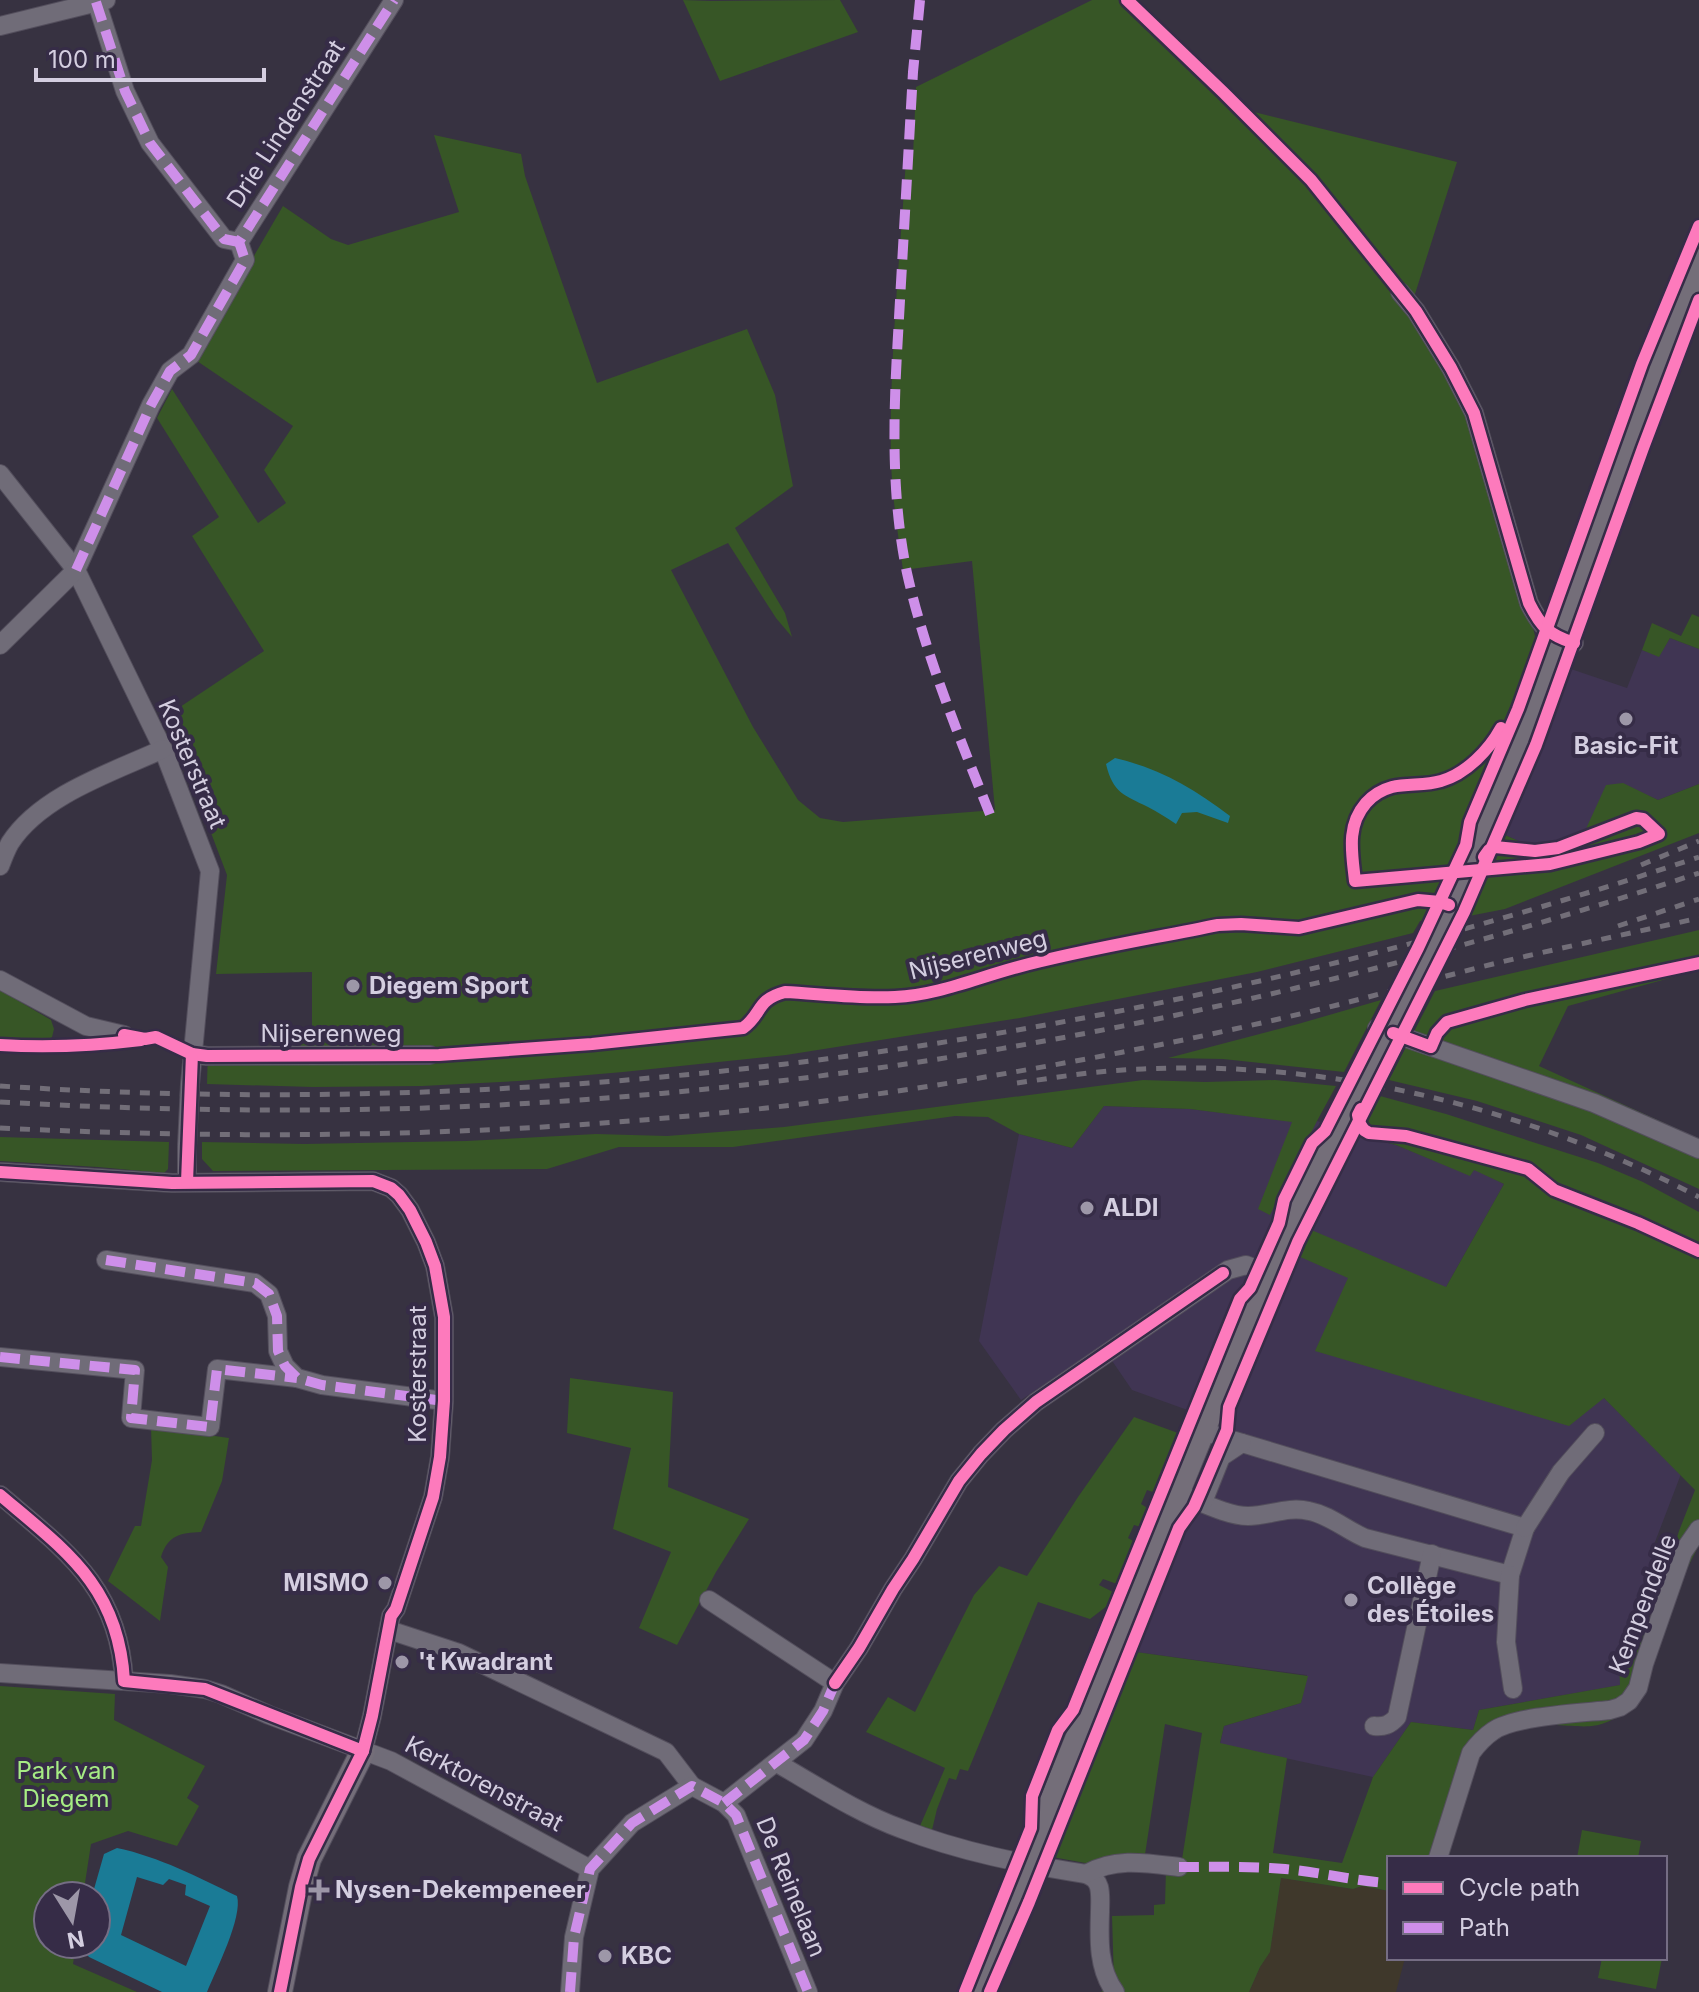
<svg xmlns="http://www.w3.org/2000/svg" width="1699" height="1992" viewBox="0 0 1699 1992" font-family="Inter,sans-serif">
	<rect width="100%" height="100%" fill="#373241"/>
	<!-- built -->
	<g fill="#403553">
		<polygon points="1670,638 1699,649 1699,784 1658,800 1623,784 1585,831 1537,849 1505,835 1568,668 1627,688 1642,650 1659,656"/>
		<polygon points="1104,1106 1190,1109 1304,1123 1317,1121 1360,1135 1396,1145 1470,1175 1474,1169 1504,1184 1446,1287 1348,1277 1603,1397 1681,1474 1655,1542 1651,1591 1628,1632 1633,1648 1619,1663 1621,1685 1479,1710 1473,1730 1411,1722 1373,1777 1220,1744 1224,1726 1301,1703 1307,1675 1136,1652 1224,1423 1198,1416 1193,1412 1132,1390 1102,1346 1021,1400 979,1341 1019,1134 1072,1148"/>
	</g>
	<!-- industrial -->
	<polygon fill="#3f382b" points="1281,1878 1353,1889 1362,1886 1389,1891 1389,1958 1405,1958 1396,1992 1249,1992 1260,1967 1270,1951"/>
	<!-- green -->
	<g fill="#375626">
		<polygon points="683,0 711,1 840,0 858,32 720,81"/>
		<path d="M 1092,0 L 1131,0 L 1232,93 L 1246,110 L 1457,162 L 1415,294 L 1411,313 L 1470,416 L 1533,628 L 1541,661 L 1568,668 L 1505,835 L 1537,849 L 1585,831 L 1606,785 L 1623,783 L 1658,800 L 1699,784 L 1699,833 L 1505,909 L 1469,916 L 1420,921 L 1413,933 L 1257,972 L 1020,1018 L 786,1055 L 623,1072 L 518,1081 L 422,1086 L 313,1087 L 207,1084 L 208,1050 L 301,1051 L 301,1037 L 312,1037 L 312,972 L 216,974 L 227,875 L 172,730 L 165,717 L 264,651 L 192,536 L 219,517 L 157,418 L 172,389 L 258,523 L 286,503 L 264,470 L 293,426 L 194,359 L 283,206 L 331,239 L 348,245 L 459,212 L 434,135 L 521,154 L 525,176 L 597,383 L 747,329 L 775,395 L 793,486 L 735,528 L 785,613 L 792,637 L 776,618 L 728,543 L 671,570 L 753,727 L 798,800 L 820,818 L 843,822 L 995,810 L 972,561 L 903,570 C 898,534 892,497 891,460 C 889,360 900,259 906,159 L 913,156 L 916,87 Z"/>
		<polygon points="1692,614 1699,617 1699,649 1670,638 1659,657 1642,650 1652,623 1681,636"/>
		<polygon points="1699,930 1699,970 1568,1006 1539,1066 1699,1139 1699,1189 1581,1135 1477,1101 1389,1080 1435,991"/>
		<polygon points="0,990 51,1020 54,1029 52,1037 46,1042 0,1038"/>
		<polygon points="1381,1000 1344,1072 1223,1059 1168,1058 1298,1024"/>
		<polygon points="1143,1080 1205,1082 1275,1080 1336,1086 1317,1121 1270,1215 1258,1209 1292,1122 1190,1109 1104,1106 1072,1148 1019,1134 988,1117 955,1116 733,1147 619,1147 547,1169 213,1171 202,1159 202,1142 304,1144 466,1141 596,1134 667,1136 784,1127"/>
		<path d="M 1380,1096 L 1446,1114 L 1598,1163 L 1643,1182 L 1699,1212 L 1699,1545 L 1685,1573 L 1631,1708 C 1599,1730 1593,1727 1556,1725 C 1535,1723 1496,1731 1482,1748 C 1465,1768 1453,1831 1446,1858 L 1389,1858 L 1389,1891 L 1362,1886 L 1353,1889 L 1281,1878 L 1270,1952 L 1260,1967 L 1249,1992 L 1101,1992 L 1114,1982 L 1112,1916 L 1154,1915 L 1154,1905 L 1165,1904 L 1166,1870 L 1180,1872 L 1202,1733 L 1165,1724 L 1144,1861 L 1091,1864 L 1052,1857 L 1136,1652 L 1308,1676 L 1301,1703 L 1224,1726 L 1220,1743 L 1287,1758 L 1273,1853 L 1342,1863 L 1373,1777 L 1411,1722 L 1473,1730 L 1479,1710 L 1620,1685 L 1619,1663 L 1633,1648 L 1653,1617 L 1679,1531 L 1695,1490 L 1604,1398 L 1569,1426 L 1315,1351 L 1348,1278 L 1298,1256 L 1309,1229 L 1446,1287 L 1504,1184 L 1474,1170 L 1470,1176 L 1396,1145 L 1360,1135 Z"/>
		<polygon points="0,1137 169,1142 168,1169 164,1173 98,1167 0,1161"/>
		<polygon points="570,1378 673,1392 668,1487 749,1519 716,1572 677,1645 639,1628 671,1552 613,1529 631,1448 567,1433"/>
		<polygon points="1134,1417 1178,1433 1156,1493 1147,1490 1141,1504 1149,1509 1141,1527 1134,1525 1128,1538 1135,1542 1117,1584 1103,1579 1099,1585 1113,1592 1107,1606 1090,1619 1038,1602 968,1771 960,1769 956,1780 949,1778 937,1809 932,1830 920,1826 945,1768 866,1732 888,1697 915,1712 974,1595 999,1566 1027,1576 1078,1497"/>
		<path d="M 151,1427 L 229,1438 L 222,1481 L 201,1532 C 180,1533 168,1535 161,1557 L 168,1567 L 160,1621 L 108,1581 L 135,1526 L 141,1526 L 152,1460 Z"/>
		<polygon points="0,1686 115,1694 114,1720 205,1766 187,1798 199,1806 177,1846 128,1831 91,1844 83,1896 48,1896 48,1944 76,1944 73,1964 137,1992 0,1992"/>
		<polygon points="1582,1830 1641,1841 1638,1858 1577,1858"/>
		<polygon points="1602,1958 1662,1958 1656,1989 1598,1978"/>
	</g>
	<!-- water -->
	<g fill="#1a7b96" fill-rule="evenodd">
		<path d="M 1115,758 C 1161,769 1193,788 1230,816 L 1228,823 L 1197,812 L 1182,813 L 1176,824 C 1167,818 1158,812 1148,807 C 1124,795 1113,793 1106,764 Z"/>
		<path d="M 117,1848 C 160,1857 197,1877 237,1896 C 243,1917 216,1970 207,1992 L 162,1992 L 89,1957 L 80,1946 L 81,1944 L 96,1944 L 96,1896 L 92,1896 L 104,1854 ZM 137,1877 L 163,1885 L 169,1879 L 186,1885 L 185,1895 L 210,1906 L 186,1966 L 121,1935 Z"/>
	</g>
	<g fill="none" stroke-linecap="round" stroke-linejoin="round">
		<!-- street casing -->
		<g stroke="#534e5c" stroke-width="20">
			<g id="street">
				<polyline points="96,0 125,91 150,143 224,239 239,242"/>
				<polyline points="0,26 106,0"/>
				<path d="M 1400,292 L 1416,311 L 1451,368 L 1474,413 L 1529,603 C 1541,627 1549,635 1574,643"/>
				<polyline points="0,474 76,570 163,749 210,871 190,1084"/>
				<polyline points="0,645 76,570 151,405 170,371 191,355 245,260 239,242 394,0"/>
				<path d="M 0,866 C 3,858 6,850 10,843 C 41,795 113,772 163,749"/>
				<polyline points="0,980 86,1026 124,1035"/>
				<polyline points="1377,1028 1594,1103 1699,1149"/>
				<polyline points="192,1054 207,1056 430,1055"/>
				<polyline points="0,1172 172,1183 373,1181 391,1188 399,1195 410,1210 426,1242 435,1266 444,1317 444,1401 440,1457 433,1497 396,1609 391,1616 372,1716 363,1751"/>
				<polyline points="187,1182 187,1146"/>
				<polyline points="106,1260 255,1283 269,1294 277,1316 278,1351 285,1366 297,1378 322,1385 444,1401"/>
				<polyline points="0,1357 135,1370 131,1418 210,1427 217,1369 297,1378"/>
				<path d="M 1177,1493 C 1197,1500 1227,1516 1248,1516 C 1269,1516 1287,1506 1309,1511 C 1330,1515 1346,1530 1365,1538 L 1510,1575 L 1525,1528 L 1202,1431"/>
				<path d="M 0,1495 C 66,1551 119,1587 124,1681"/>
				<polyline points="1203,1502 1221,1457 1242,1443"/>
				<polyline points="1525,1528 1561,1472 1595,1433"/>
				<polyline points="1510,1575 1506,1642 1513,1689"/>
				<polyline points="709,1600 835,1683"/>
				<polyline points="389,1630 459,1653 666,1752 692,1786"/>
				<polyline points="0,1673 170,1684 205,1689 221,1694 269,1715 391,1761 590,1869"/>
				<path d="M 1374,1726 C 1384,1727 1390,1725 1397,1717 L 1432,1554"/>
				<path d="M 777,1763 C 817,1786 858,1813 902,1829 C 961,1852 1023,1864 1086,1874 C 1093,1877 1097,1880 1099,1887 C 1101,1895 1100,1904 1100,1912 C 1099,1940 1098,1969 1115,1992"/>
				<polyline points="724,1803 804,1740 823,1711 835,1683 859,1648 893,1589 913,1559 959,1481 981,1454 1004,1430 1036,1402 1228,1270 1246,1265 1267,1273"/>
				<path d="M 1438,1858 L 1471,1753 C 1477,1745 1484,1737 1493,1731 C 1514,1716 1582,1713 1610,1710 L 1620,1707 L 1629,1701 L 1638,1688 L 1644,1664 L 1683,1552 L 1699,1529"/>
				<path d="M 1086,1874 C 1115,1857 1147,1863 1179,1867"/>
				<polyline points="570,1992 574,1937 590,1869 632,1823 692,1786 724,1803 736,1815 808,1992"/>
			</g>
		</g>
		<!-- secondary casing -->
		<g stroke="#534e5c" stroke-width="26">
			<g id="secondary">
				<polyline points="1439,925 1477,843 1521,740 1548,670 1639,411 1699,260"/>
				<polyline points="1376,1049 1394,1015"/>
				<polyline points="280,1992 301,1887 309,1859 363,1751"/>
				<polyline points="974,1992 1267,1273 1341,1120"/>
			</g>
		</g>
		<!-- street -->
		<use href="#street" stroke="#706c78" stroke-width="18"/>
		<!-- secondary -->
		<use href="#secondary" stroke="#746e79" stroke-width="24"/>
		<!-- rail -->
		<g stroke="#726e78" stroke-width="5" stroke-dasharray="10 10" stroke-linecap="butt">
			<polyline points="1641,865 1699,841"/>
			<polyline points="1618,926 1699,899"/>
			<path d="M 1017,1083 C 1059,1077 1101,1070 1143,1069 C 1334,1060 1530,1109 1699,1197"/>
			<path d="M 0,1086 C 579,1123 1149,1041 1699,857"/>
			<path d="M 0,1102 C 141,1110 283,1112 425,1108 C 858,1094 1288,1009 1699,873"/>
			<path d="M 0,1128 C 331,1144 664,1133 991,1076 C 1096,1058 1200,1038 1304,1013 C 1369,998 1432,979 1497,963 C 1564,947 1632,933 1699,918"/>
		</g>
		<!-- street-bridge casing -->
		<g stroke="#534e5c" stroke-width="20" stroke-linecap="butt">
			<polyline id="street-bridge" points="187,1146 190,1084"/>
		</g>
		<!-- secondary-bridge casing -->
		<g stroke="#534e5c" stroke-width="26" stroke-linecap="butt">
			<g id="secondary-bridge">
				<polyline points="1394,1015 1439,925"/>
				<polyline points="1341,1120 1376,1049"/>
			</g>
		</g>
		<!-- street-bridge -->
		<use href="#street-bridge" stroke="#706c78" stroke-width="18"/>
		<!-- secondary-bridge -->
		<use href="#secondary-bridge" stroke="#746e79" stroke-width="24"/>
		<!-- quiet -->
		<g stroke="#ce8fe9" stroke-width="10" stroke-dasharray="20 10" stroke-linecap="butt">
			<path d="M 920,0 L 913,72 L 897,353 C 893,426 892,501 907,573 C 926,658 961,741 993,822"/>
			<polyline points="96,2 125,91 150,143 224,239 239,242"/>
			<polyline points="76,570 151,405 170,371 191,355 245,260 239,242 394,0"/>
			<polyline points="106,1260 255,1283 269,1294 277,1316 278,1351 285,1366 297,1378 322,1385 444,1401"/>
			<polyline points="0,1357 135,1370 131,1418 210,1427 217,1369 297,1378"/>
			<polyline points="724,1803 804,1740 823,1711 835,1683"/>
			<path d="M 1179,1867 C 1214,1867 1250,1866 1285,1869 C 1319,1872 1354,1881 1389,1883"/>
			<polyline points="570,1992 574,1937 590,1869 632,1823 692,1786 724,1803 736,1815 808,1992"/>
		</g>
		<!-- cycleway casing -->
		<g stroke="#362c47" stroke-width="17">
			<g id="cycleway">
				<path d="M 1127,0 L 1223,92 L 1311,180 L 1416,311 L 1451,368 L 1474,413 L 1529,603 C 1541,627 1549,635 1574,643"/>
				<path d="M 1484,857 L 1489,850 L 1495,847 L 1535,851 L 1558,848 L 1636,818 L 1643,819 L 1659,834 L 1639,842 L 1550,864 L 1355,881 C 1352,853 1346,826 1366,803 C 1373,795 1381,790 1392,787 C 1408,783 1425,786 1441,781 C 1466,774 1489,750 1501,728"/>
				<polyline points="1393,1033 1431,1047 1437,1033 1447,1022 1525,1000 1699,963"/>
				<path d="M 124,1035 L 145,1039 L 156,1037 L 192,1054 L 207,1056 L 439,1055 L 592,1044 L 743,1028 C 763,1014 755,1000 785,992 C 821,994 859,999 895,997 C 937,995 974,979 1014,968 C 1080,950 1150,939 1218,925 L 1241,924 L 1299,928 L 1418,900 L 1440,902 L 1449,905"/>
				<path d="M 0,1045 C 49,1048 92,1046 141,1040"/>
				<polyline points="1361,1109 1358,1115 1360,1124 1364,1130 1369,1133 1406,1136 1528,1169 1554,1190 1638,1223 1699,1251"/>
				<polyline points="0,1172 172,1183 373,1181 391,1188 399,1195 410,1210 426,1242 435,1266 444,1317 444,1401 440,1457 433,1497 396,1609 391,1616 372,1716 363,1751 309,1859 301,1887 280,1992"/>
				<polyline points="187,1182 192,1054"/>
				<path d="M 0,1495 C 66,1551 119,1587 124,1681 L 205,1689 L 363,1751"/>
				<polyline points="835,1683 859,1648 893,1589 913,1559 959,1481 981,1454 1004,1430 1036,1402 1223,1273"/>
				<polyline points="965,1992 1031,1828 1032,1796 1058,1730 1073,1710 1240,1299 1250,1288 1279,1223 1284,1200 1312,1143 1325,1131 1418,948 1466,845 1470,822 1518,709 1642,364 1699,226"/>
				<polyline points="990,1992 1029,1902 1179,1528 1194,1507 1201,1491 1227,1430 1229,1407 1298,1242 1464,912 1536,745 1643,448 1699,300"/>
			</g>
		</g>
		<!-- cycleway -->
		<use href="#cycleway" stroke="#fd7abc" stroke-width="12"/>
	</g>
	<!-- markers -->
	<g fill="#9d97a8" stroke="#362c47" stroke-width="3">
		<circle cx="1626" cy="719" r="8"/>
		<circle cx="353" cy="986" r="8"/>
		<circle cx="1087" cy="1208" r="8"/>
		<circle cx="385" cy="1583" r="8"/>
		<circle cx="1351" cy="1600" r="8"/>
		<circle cx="402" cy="1662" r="8"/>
		<path d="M315 1878h8v8h8v8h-8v8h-8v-8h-8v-8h8z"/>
		<circle cx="605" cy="1956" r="8"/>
	</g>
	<g text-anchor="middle" stroke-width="8" stroke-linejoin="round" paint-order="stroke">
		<!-- street labels -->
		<g font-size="24" fill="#d4cee0" stroke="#362c47">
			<text transform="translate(286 124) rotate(-57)" y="8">Drie Lindenstraat</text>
			<text transform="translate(192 764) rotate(67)" y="8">Kosterstraat</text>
			<text transform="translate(978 955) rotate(-14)" y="8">Nijserenweg</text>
			<text x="331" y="1042">Nijserenweg</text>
			<text transform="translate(418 1374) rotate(-90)" y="8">Kosterstraat</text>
			<text transform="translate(1643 1604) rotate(-69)" y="8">Kempendelle</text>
			<text transform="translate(484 1784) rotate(28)" y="8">Kerktorenstraat</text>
			<text transform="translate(791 1887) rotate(68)" y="8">De Reinelaan</text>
		</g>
		<!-- poi labels -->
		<g font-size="24" font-weight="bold" fill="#d4cee0" stroke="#362c47" text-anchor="start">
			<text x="1626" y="754" text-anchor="middle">Basic-Fit</text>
			<text x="369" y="994">Diegem Sport</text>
			<text x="1103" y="1216">ALDI</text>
			<text x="369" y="1591" text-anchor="end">MISMO</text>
			<text x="1367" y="1594">Collège<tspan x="1367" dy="28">des Étoiles</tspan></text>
			<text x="418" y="1670">'t Kwadrant</text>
			<text x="335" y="1898">Nysen-Dekempeneer</text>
			<text x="621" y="1964">KBC</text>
		</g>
		<!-- park labels -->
		<g font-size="24" fill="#a6ec84" stroke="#362c47">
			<text x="66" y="1779">Park van<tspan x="66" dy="28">Diegem</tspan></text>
		</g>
	</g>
	<!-- legend -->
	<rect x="1387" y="1856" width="280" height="104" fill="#362c47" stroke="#756d84" stroke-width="2"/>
	<rect x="1403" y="1882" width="40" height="12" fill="#fd7abc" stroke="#756d84" stroke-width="2"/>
	<text x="1459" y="1896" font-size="24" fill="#d4cee0">Cycle path</text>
	<rect x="1403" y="1922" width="40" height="12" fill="#ce8fe9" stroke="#756d84" stroke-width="2"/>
	<text x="1459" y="1936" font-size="24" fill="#d4cee0">Path</text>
	<!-- north arrow -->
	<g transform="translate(72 1920) rotate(169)"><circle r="38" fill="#362c47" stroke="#756d84" stroke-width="2"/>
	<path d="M0-6L14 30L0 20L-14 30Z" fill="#9d97a8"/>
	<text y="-12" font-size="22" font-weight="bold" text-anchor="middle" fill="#d4cee0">N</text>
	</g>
	<!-- scale -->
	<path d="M36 68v12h228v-12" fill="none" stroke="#d4cee0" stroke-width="4"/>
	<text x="48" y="68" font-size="24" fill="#d4cee0" stroke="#362c47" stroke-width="6" paint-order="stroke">100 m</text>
</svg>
